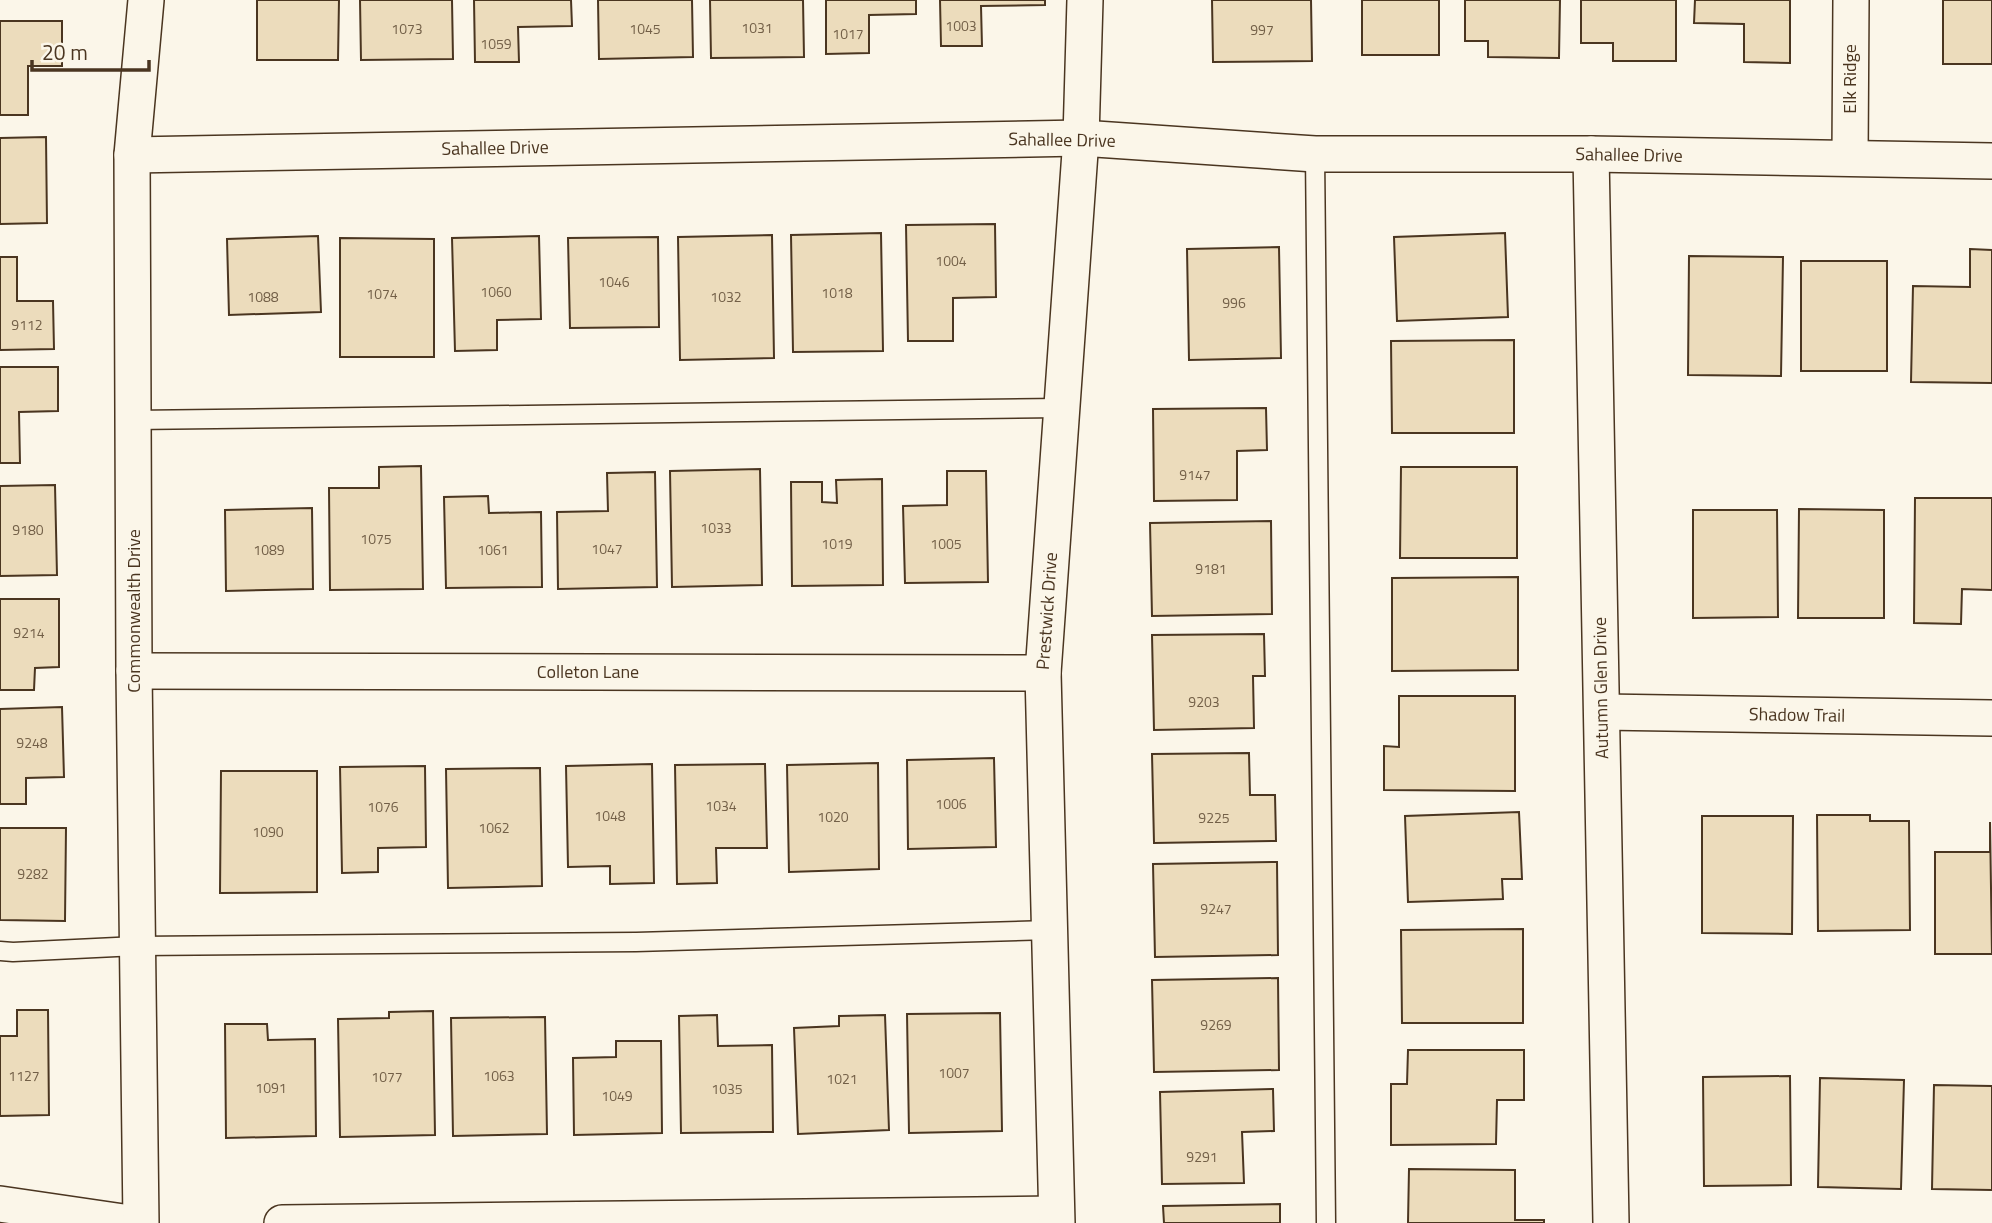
<svg xmlns="http://www.w3.org/2000/svg" width="1992" height="1223" viewBox="0 0 1992 1223" font-family="'Titillium Web',sans-serif">
	<rect width="100%" height="100%" fill="#fbf6e9"/>
	<!-- building -->
	<g fill="#ecdcbc" stroke="#4a3520" stroke-width="2">
		<polygon points="257,0 339,0 338,60 257,60"/>
		<polygon points="360,0 452,0 453,59 361,60"/>
		<polygon points="474,0 571,0 572,26 518,27 519,62 475,62"/>
		<polygon points="598,0 692,0 693,57 599,59"/>
		<polygon points="710,0 803,0 804,57 711,58"/>
		<polygon points="826,0 916,0 916,14 869,15 869,53 826,54"/>
		<polygon points="940,0 1045,0 1045,5 981,6 982,46 941,46"/>
		<polygon points="1212,0 1311,0 1312,61 1213,62"/>
		<rect x="1362" y="0" width="77" height="55"/>
		<polygon points="1465,0 1560,0 1559,58 1488,57 1488,41 1465,41"/>
		<polygon points="1581,0 1676,0 1676,61 1613,61 1613,43 1581,43"/>
		<polygon points="1695,0 1790,0 1790,63 1744,62 1744,24 1694,23"/>
		<rect x="1943" y="0" width="49" height="64"/>
		<polygon points="0,21 62,21 62,66 28,66 28,115 0,115"/>
		<polygon points="46,137 47,223 0,224 0,138"/>
		<polygon points="995,224 996,297 953,298 953,341 908,341 906,225"/>
		<polygon points="881,233 883,351 793,352 791,235"/>
		<polygon points="1505,233 1508,317 1397,321 1394,237"/>
		<polygon points="772,235 774,358 680,360 678,237"/>
		<polygon points="318,236 321,312 229,315 227,239"/>
		<polygon points="539,236 541,319 497,320 497,350 455,351 452,238"/>
		<polygon points="658,237 659,327 570,328 568,238"/>
		<polygon points="340,238 434,239 434,357 340,357"/>
		<polygon points="1279,247 1281,358 1189,360 1187,249"/>
		<polygon points="1970,249 1992,250 1992,383 1911,382 1913,286 1970,287"/>
		<polygon points="1689,256 1783,257 1781,376 1688,375"/>
		<polygon points="0,257 17,257 17,301 53,301 54,349 0,350"/>
		<rect x="1801" y="261" width="86" height="110"/>
		<polygon points="1514,340 1514,433 1392,433 1391,341"/>
		<polygon points="0,367 58,367 58,411 19,412 20,463 0,463"/>
		<polygon points="1266,408 1267,450 1237,451 1237,500 1154,501 1153,409"/>
		<polygon points="421,466 423,589 330,590 329,488 379,488 379,467"/>
		<polygon points="1401,467 1517,467 1517,558 1400,558"/>
		<polygon points="760,469 762,585 672,587 670,471"/>
		<polygon points="947,471 986,471 988,582 905,583 903,506 947,505"/>
		<polygon points="655,472 657,587 558,589 557,512 608,511 607,473"/>
		<polygon points="882,479 883,585 792,586 791,482 822,482 822,502 837,503 836,480"/>
		<polygon points="55,485 57,575 0,576 0,486"/>
		<polygon points="488,496 489,513 541,512 542,587 446,588 444,497"/>
		<polygon points="1915,498 1992,498 1992,590 1962,589 1961,624 1914,623"/>
		<polygon points="312,508 313,589 226,591 225,510"/>
		<polygon points="1799,509 1884,510 1884,618 1798,618"/>
		<polygon points="1693,510 1777,510 1778,617 1693,618"/>
		<polygon points="1271,521 1272,614 1152,616 1150,523"/>
		<polygon points="1518,577 1518,670 1392,671 1392,578"/>
		<polygon points="0,599 59,599 59,667 35,668 34,690 0,690"/>
		<polygon points="1264,634 1265,676 1253,676 1254,728 1154,730 1152,635"/>
		<polygon points="1399,696 1515,696 1515,791 1384,790 1384,746 1399,747"/>
		<polygon points="62,707 64,777 26,778 26,804 0,804 0,709"/>
		<polygon points="1249,753 1250,795 1275,795 1276,841 1154,843 1152,754"/>
		<polygon points="994,758 996,847 908,849 907,760"/>
		<polygon points="878,763 879,869 789,872 787,765"/>
		<polygon points="652,764 654,883 610,884 610,866 568,867 566,766"/>
		<polygon points="765,764 767,848 716,848 717,883 677,884 675,765"/>
		<polygon points="425,766 426,847 378,848 378,872 342,873 340,767"/>
		<polygon points="540,768 542,886 448,888 446,769"/>
		<polygon points="221,771 317,771 317,892 220,893"/>
		<polygon points="1519,812 1522,879 1502,879 1503,899 1408,902 1405,816"/>
		<polygon points="1817,815 1870,815 1870,821 1909,821 1910,930 1818,931"/>
		<polygon points="1702,816 1793,816 1792,934 1702,933"/>
		<polygon points="1990,822 1992,954 1935,954 1935,852 1990,852"/>
		<polygon points="0,828 66,828 65,921 0,920"/>
		<polygon points="1277,862 1278,955 1155,957 1153,864"/>
		<polygon points="1523,929 1523,1023 1402,1023 1401,930"/>
		<polygon points="1278,978 1279,1070 1154,1072 1152,980"/>
		<polygon points="17,1010 48,1010 49,1115 0,1116 0,1036 17,1036"/>
		<polygon points="433,1011 435,1135 340,1137 338,1019 389,1018 389,1012"/>
		<polygon points="1000,1013 1002,1131 909,1133 907,1014"/>
		<polygon points="717,1015 718,1046 772,1045 773,1132 681,1133 679,1016"/>
		<polygon points="885,1015 889,1130 798,1134 794,1028 839,1026 839,1016"/>
		<polygon points="545,1017 547,1134 453,1136 451,1018"/>
		<polygon points="225,1024 267,1024 268,1040 315,1039 316,1136 226,1138"/>
		<polygon points="616,1041 661,1041 662,1133 574,1135 573,1058 616,1057"/>
		<polygon points="1408,1050 1524,1050 1524,1100 1497,1100 1496,1144 1391,1145 1391,1084 1407,1084"/>
		<polygon points="1790,1076 1791,1185 1704,1186 1703,1077"/>
		<polygon points="1820,1078 1904,1080 1901,1189 1818,1187"/>
		<polygon points="1934,1085 1992,1086 1992,1190 1932,1189"/>
		<polygon points="1273,1089 1274,1131 1242,1132 1244,1183 1162,1184 1160,1092"/>
		<polygon points="1409,1169 1515,1170 1515,1220 1544,1220 1544,1223 1408,1223"/>
		<polygon points="1280,1204 1280,1223 1164,1223 1163,1206"/>
	</g>
	<g fill="none" stroke-linecap="round" stroke-linejoin="round">
		<!-- service casing -->
		<g stroke="#4a3520" stroke-width="21">
			<g id="service">
				<polyline points="1315,154 1326,1223"/>
				<polyline points="133,420 1061,408"/>
				<polyline points="0,951 13,952 137,946 636,942 1049,930"/>
			</g>
		</g>
		<!-- minor casing -->
		<g stroke="#4a3520" stroke-width="38">
			<g id="minor">
				<polyline points="1591,154 1611,1223"/>
				<polyline points="132,155 1081,138 1315,154 1591,154 1992,161"/>
				<polyline points="1850,157 1851,0"/>
				<polyline points="134,671 1043,673"/>
				<polyline points="1602,712 1992,718"/>
				<polyline points="0,1204 130,1223"/>
				<polyline points="141,1223 134,671 132,155 146,0"/>
				<polyline points="282,1223 1056,1214"/>
				<polyline points="1057,1223 1043,673 1081,138 1085,0"/>
			</g>
		</g>
		<!-- service -->
		<use href="#service" stroke="#fbf6e9" stroke-width="18"/>
		<!-- minor -->
		<use href="#minor" stroke="#fbf6e9" stroke-width="35"/>
	</g>
	<g text-anchor="middle" stroke-width="5" stroke-linejoin="round" paint-order="stroke">
		<!-- number labels -->
		<g font-size="14" fill="#725f47">
			<text x="961" y="31">1003</text>
			<text x="757" y="33">1031</text>
			<text x="407" y="34">1073</text>
			<text x="645" y="34">1045</text>
			<text x="1262" y="35">997</text>
			<text x="848" y="39">1017</text>
			<text x="496" y="49">1059</text>
			<text x="951" y="266">1004</text>
			<text x="614" y="287">1046</text>
			<text x="496" y="297">1060</text>
			<text x="837" y="298">1018</text>
			<text x="382" y="299">1074</text>
			<text x="263" y="302">1088</text>
			<text x="726" y="302">1032</text>
			<text x="1234" y="308">996</text>
			<text x="27" y="330">9112</text>
			<text x="1195" y="480">9147</text>
			<text x="716" y="533">1033</text>
			<text x="28" y="535">9180</text>
			<text x="376" y="544">1075</text>
			<text x="837" y="549">1019</text>
			<text x="946" y="549">1005</text>
			<text x="607" y="554">1047</text>
			<text x="269" y="555">1089</text>
			<text x="493" y="555">1061</text>
			<text x="1211" y="574">9181</text>
			<text x="29" y="638">9214</text>
			<text x="1204" y="707">9203</text>
			<text x="32" y="748">9248</text>
			<text x="951" y="809">1006</text>
			<text x="721" y="811">1034</text>
			<text x="383" y="812">1076</text>
			<text x="610" y="821">1048</text>
			<text x="833" y="822">1020</text>
			<text x="1214" y="823">9225</text>
			<text x="494" y="833">1062</text>
			<text x="268" y="837">1090</text>
			<text x="33" y="879">9282</text>
			<text x="1216" y="914">9247</text>
			<text x="1216" y="1030">9269</text>
			<text x="954" y="1078">1007</text>
			<text x="24" y="1081">1127</text>
			<text x="499" y="1081">1063</text>
			<text x="387" y="1082">1077</text>
			<text x="842" y="1084">1021</text>
			<text x="271" y="1093">1091</text>
			<text x="727" y="1094">1035</text>
			<text x="617" y="1101">1049</text>
			<text x="1202" y="1162">9291</text>
		</g>
		<!-- street labels -->
		<g font-size="18" fill="#4a3520" stroke="#fbf6e9">
			<text transform="translate(1850 79) rotate(-90)" y="6">Elk Ridge</text>
			<text transform="translate(1062 140) rotate(1)" y="6">Sahallee Drive</text>
			<text transform="translate(495 148) rotate(-1)" y="6">Sahallee Drive</text>
			<text transform="translate(1629 155) rotate(1)" y="6">Sahallee Drive</text>
			<text transform="translate(134 611) rotate(-90)" y="6">Commonwealth Drive</text>
			<text transform="translate(1047 611) rotate(-86)" y="6">Prestwick Drive</text>
			<text x="588" y="678">Colleton Lane</text>
			<text transform="translate(1601 688) rotate(-91)" y="6">Autumn Glen Drive</text>
			<text transform="translate(1797 715) rotate(1)" y="6">Shadow Trail</text>
		</g>
	</g>
	<!-- scale -->
	<path d="M32 60v10h117v-10" fill="none" stroke="#4a3520" stroke-width="3.5"/>
	<text x="42" y="60" font-size="21" fill="#4a3520" stroke="#fbf6e9" stroke-width="5" paint-order="stroke">20 m</text>
</svg>
